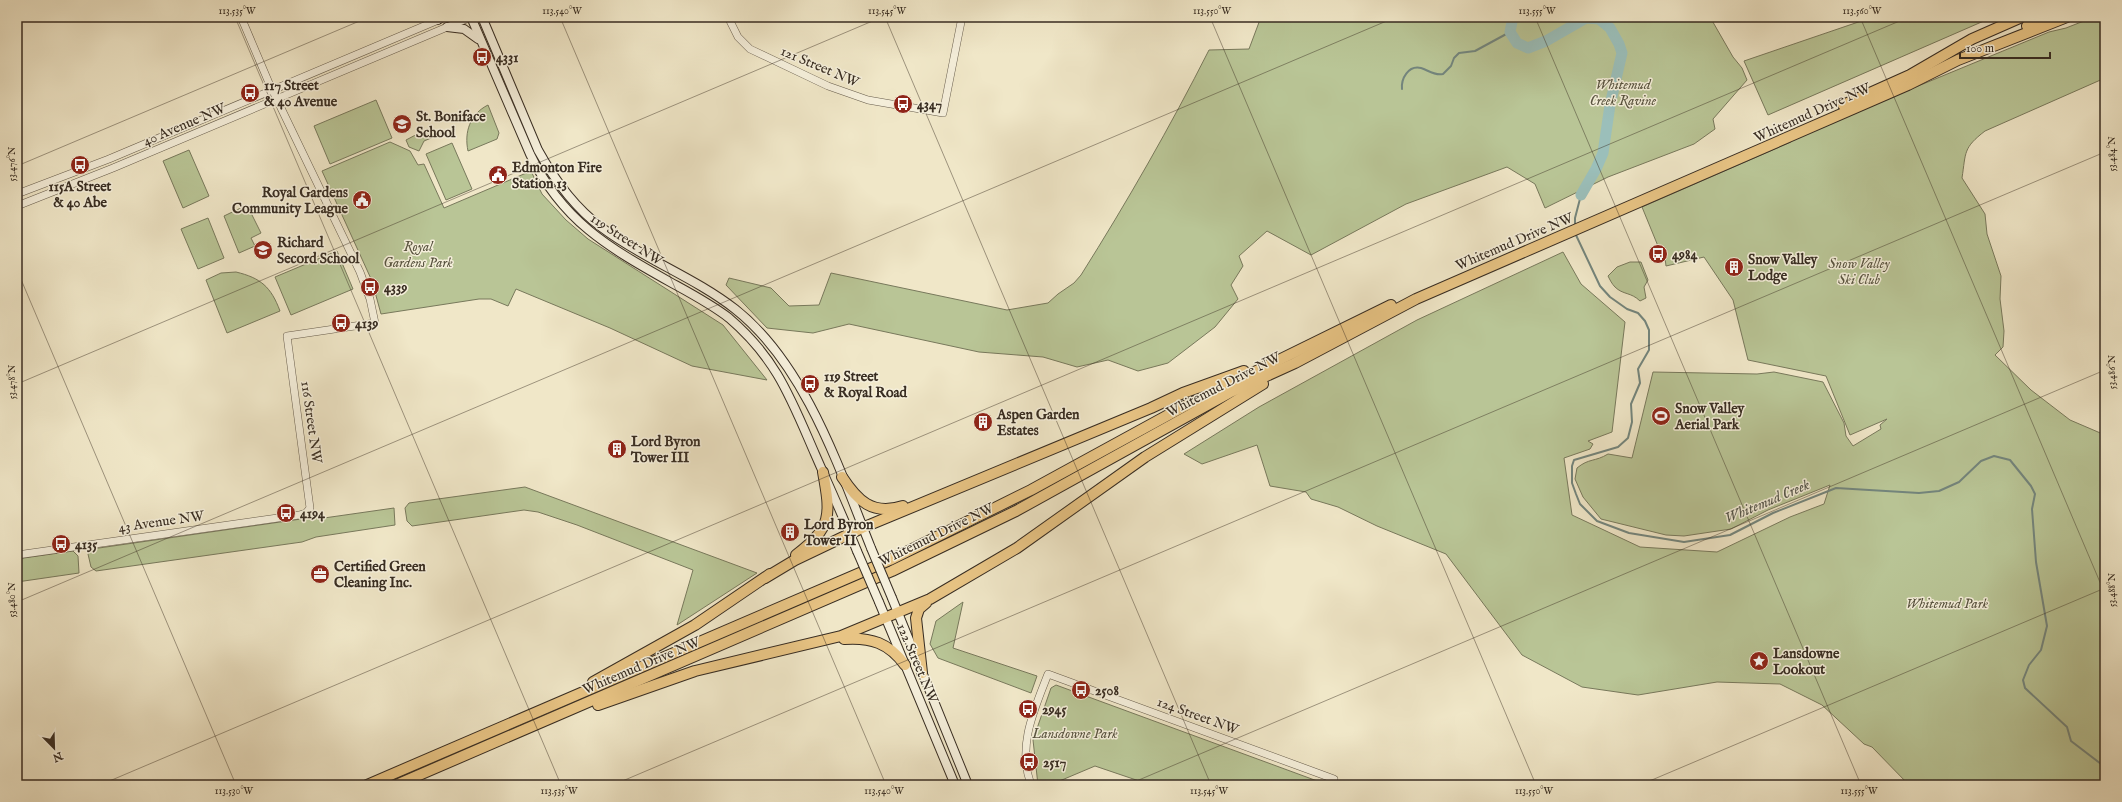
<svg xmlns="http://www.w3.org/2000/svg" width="2122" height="802" viewBox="0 0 2122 802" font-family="'IM FELL English',serif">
	<rect width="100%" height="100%" fill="#f0e7c8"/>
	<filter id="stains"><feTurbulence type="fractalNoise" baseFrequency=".005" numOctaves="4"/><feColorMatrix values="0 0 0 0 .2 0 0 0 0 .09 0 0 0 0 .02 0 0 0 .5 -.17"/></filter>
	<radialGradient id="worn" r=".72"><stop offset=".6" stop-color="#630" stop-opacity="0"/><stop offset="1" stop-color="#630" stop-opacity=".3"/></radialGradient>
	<!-- green -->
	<g fill="#b9c596" stroke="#78795c">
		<path d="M 1261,17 L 1710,17 L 1733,57 L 1742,68 L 1747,80 L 1713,119 L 1715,129 L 1694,144 L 1608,177 L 1545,208 L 1535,184 L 1507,167 L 1406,204 L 1311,255 L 1267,231 L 1239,256 L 1243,266 L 1231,285 L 1238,299 L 1215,327 L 1168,363 L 1138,371 L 1108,360 L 1077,367 L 1043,357 L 979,352 L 849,324 L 813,333 L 767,328 L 726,285 L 729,278 L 771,288 L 789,306 L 819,305 L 831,273 L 1007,310 L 1048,303 L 1058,294 L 1074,283 L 1081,275 C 1127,202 1170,127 1209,50 L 1249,49 Z"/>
		<polygon points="1873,17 1993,17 1768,115 1744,61"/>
		<path d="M 2094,17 L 2105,17 L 2105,78 L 1985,131 C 1963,148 1966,152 1962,178 L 1985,214 L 1987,234 L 2001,276 L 2000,299 L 2004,331 L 2003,347 L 1995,355 L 2031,390 L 2070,420 L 2105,435 L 2105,785 L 1909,785 L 1872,747 L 1864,744 L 1822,705 L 1780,684 L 1717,682 L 1638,695 L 1582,687 L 1522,655 L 1446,554 L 1377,526 L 1338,507 L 1311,499 L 1306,492 L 1270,486 L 1257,445 L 1202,464 L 1184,454 L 1259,407 L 1417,320 L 1563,252 L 1581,284 L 1625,322 L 1612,432 L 1588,441 L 1593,444 L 1590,449 L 1564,458 L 1572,515 L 1640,547 L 1717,552 L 1790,517 L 1824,504 L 1830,485 L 1768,510 L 1731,529 L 1684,536 L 1666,535 L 1601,519 L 1583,497 L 1575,479 L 1577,468 C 1589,458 1595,462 1608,454 L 1632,458 L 1653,372 L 1757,374 L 1774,372 L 1823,382 L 1844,423 L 1846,436 L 1853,446 L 1881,429 L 1880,425 L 1887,419 L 1850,435 L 1826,376 L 1748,360 L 1733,300 L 1704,257 L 1666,266 L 1664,250 L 1660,251 L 1642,207 L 1791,142 L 1797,136 L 2049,32 L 2066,28 Z"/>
		<polygon points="376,100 392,138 330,164 314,126"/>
		<path d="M 488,105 L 499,133 L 497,139 L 468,151 C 464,132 470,114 488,105 Z"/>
		<polygon points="427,129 436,136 424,141 419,151 409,147 406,140"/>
		<polygon points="390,142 410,151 418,165 424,164 444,208 531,171 542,194 566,220 588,239 723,325 767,380 692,366 610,328 516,289 508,306 491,299 479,299 381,314 372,281 322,171"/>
		<polygon points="452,143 472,189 446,200 426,154"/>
		<polygon points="189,150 209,196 183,208 163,161"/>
		<polygon points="247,205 261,233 251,238 255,246 239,253 224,216"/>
		<polygon points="208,218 224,258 198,269 181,229"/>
		<polygon points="337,251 353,289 291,315 275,277"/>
		<path d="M 1630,262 L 1641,262 L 1648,280 L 1644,287 L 1646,298 L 1640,301 C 1631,292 1623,295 1615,287 C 1612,284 1610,280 1608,276 L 1617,267 Z"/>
		<path d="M 236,272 C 261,278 271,287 280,311 L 227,333 L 206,280 L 221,273 Z"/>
		<polygon points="525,487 757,573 677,625 693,570 577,525 538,512 524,510 412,526 407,521 405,508 409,503"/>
		<polygon points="394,508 395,525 316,537 302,542 96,571 91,567 88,554 92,549 308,518 324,518"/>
		<polygon points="73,551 78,556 79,573 17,582 17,559"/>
		<polygon points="963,602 953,648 1037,676 1031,693 938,658 930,644 936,621"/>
		<polygon points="1056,685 1320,782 1321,785 1151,785 1095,766 1050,785 1038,785 1033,740 1051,688"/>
	</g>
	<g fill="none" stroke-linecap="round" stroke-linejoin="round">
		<!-- stream -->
		<g stroke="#73857d" stroke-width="2">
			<path d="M 1402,89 C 1401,79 1408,65 1421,68 C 1428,70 1434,76 1443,74 L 1451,66 L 1454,58 L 1459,53 L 1475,51 L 1510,32"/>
			<polyline points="1575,227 1575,218 1581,195"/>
			<polyline points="1575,233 1600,286 1610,297 1627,309 1638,313 1645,321 1649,330 1649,350 1638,369 1640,383 1631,404 1632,422 1628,438 1618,447 1574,460 1572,466 1572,483 1576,494 1580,504 1597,521 1629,533 1684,542 1730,535 1773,513 1836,488 1919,493 1939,491 1959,482 1981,461 1994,456 2010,460 2031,486 2035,494 2032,509 2036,562 2047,626 2041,650 2029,665 2023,680 2025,688 2067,727 2071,741 2105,767"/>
		</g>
		<!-- river -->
		<polyline stroke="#9bbfba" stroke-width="11" points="1513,17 1510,32 1517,43 1528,48 1546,41 1586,18 1599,19 1610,28 1619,44 1622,53 1610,105 1603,153 1596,169 1581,195"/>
		<!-- tertiary casing -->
		<g stroke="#665c4c" stroke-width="8">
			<g id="tertiary">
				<polyline points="728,17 738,37 750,49 828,86 868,100 943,113 962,17"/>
				<polyline points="17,194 109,159 443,18"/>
				<polyline points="17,206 113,168 471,17"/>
				<polyline points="17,555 299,515 306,513 310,508 287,336 375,323 370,299 360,272 269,83 241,17"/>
				<path d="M 1031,785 C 1017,746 1034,710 1048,674 L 1334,779 L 1332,785"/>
			</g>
		</g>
		<!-- secondary casing -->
		<g stroke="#382d22" stroke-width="10">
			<g id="secondary">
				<path d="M 471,17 L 530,154 C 562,221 608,247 670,282 C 690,293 711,304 729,318 C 777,359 791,399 815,454 C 829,486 844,519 857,551"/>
				<path d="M 482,17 L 538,150 C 554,179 574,207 601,227 C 643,259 694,277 735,309 C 805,364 839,468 871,548"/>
				<polyline points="438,20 441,17"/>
				<polyline points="447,27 464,29 478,39"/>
				<polyline points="892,598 968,785"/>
				<polyline points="879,602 955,785"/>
			</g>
		</g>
		<!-- motorway casing -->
		<g stroke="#382d22" stroke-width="12">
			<g id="motorway">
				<polyline points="2027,26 2045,17"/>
				<polyline points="1843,105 1910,75 1972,39 2022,17"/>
				<path d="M 842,477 C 857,500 872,516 903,506"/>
				<path d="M 796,555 C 832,527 831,516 823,472"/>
				<polyline points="765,578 795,560 862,528 1151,408 1183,393 1244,371"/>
				<path d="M 844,639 C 871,637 889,643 905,665"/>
				<polyline points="922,673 916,618 919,609 926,603"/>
				<polyline points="593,682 695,625 770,574"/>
				<polyline points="598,705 695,671 841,636 930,599 1017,548 1145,457 1263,384"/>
				<polyline points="367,785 890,560 1031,490 1181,408 1391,305"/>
				<polyline points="396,785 892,571 1016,511 1231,392 1295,363 1416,299 1908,85 1958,60 2067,17"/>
			</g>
		</g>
		<!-- tertiary -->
		<use href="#tertiary" stroke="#f5efdb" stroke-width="7"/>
		<!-- secondary -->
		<use href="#secondary" stroke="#f5efdb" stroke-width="8"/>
		<!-- motorway -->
		<use href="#motorway" stroke="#e8c484" stroke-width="10"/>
		<!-- secondary-bridge casing -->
		<g stroke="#382d22" stroke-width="10" stroke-linecap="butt">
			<g id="secondary-bridge">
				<polyline points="871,548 892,598"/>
				<polyline points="857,551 879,602"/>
			</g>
		</g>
		<!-- secondary-bridge -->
		<use href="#secondary-bridge" stroke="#f5efdb" stroke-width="8"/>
	</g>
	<!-- ticks -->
	<path fill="none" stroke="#382d22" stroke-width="1" stroke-opacity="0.45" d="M 235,17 L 561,785M 560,17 L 886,785M 885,17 L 1211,785M 1210,17 L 1536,785M 1535,17 L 1861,785M 1860,17 L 2105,594M 17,166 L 369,17M 17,270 L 236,785M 17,384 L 882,17M 17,602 L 1396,17M 100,785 L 1909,17M 613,785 L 2105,152M 1127,785 L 2105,370M 1640,785 L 2105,588"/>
	<!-- icons -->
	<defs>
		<g id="bus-disc" transform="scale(1)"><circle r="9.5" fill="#8f2418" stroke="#f5efdb"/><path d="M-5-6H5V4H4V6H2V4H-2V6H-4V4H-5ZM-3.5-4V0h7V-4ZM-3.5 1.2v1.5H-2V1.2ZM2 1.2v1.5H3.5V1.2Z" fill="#fff"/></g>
		<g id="school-disc" transform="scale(1)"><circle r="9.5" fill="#8f2418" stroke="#f5efdb"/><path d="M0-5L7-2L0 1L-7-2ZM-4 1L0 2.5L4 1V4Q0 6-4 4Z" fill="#fff"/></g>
		<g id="civic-disc" transform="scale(1)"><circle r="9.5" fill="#8f2418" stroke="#f5efdb"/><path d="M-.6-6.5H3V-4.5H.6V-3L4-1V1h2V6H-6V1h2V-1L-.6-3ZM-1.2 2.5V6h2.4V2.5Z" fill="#fff"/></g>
		<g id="building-disc" transform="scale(1)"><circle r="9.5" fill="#8f2418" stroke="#f5efdb"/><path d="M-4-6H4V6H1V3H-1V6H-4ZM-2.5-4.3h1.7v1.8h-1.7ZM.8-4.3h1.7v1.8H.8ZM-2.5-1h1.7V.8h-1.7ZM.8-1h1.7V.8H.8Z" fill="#fff"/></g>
		<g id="stadium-disc" transform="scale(1)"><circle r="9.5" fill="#8f2418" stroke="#f5efdb"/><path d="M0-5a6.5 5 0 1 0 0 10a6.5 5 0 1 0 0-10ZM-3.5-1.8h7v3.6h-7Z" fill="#fff"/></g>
		<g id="office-disc" transform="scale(1)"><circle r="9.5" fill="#8f2418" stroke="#f5efdb"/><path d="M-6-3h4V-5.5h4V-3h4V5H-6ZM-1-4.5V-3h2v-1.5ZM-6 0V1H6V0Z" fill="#fff"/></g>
		<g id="sight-disc" transform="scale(1)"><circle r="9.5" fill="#8f2418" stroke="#f5efdb"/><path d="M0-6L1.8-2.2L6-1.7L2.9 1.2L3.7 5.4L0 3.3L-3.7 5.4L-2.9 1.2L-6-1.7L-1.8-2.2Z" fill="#fff"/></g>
	</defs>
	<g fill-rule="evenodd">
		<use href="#bus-disc" x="482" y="57"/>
		<use href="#bus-disc" x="250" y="93"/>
		<use href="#bus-disc" x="903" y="104"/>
		<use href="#school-disc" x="402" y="124"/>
		<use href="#bus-disc" x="80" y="165"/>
		<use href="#civic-disc" x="498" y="175"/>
		<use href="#civic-disc" x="362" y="200"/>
		<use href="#school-disc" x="263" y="250"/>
		<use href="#bus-disc" x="1658" y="254"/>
		<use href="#building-disc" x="1734" y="267"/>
		<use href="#bus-disc" x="370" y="287"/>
		<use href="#bus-disc" x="341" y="323"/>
		<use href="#bus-disc" x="810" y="384"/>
		<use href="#stadium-disc" x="1661" y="416"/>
		<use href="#building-disc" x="983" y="422"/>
		<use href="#building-disc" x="617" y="449"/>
		<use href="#bus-disc" x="286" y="513"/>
		<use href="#building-disc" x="790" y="532"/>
		<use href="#bus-disc" x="61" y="544"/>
		<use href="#office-disc" x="320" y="574"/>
		<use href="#sight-disc" x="1759" y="661"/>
		<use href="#bus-disc" x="1081" y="690"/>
		<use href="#bus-disc" x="1028" y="709"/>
		<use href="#bus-disc" x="1029" y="762"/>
	</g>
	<g text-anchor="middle" stroke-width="3" stroke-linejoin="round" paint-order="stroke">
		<!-- poi labels -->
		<g font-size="14" font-weight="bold" fill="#382d22" stroke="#f5efdb" text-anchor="start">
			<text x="496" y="62">4331</text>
			<text x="264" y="90">117 Street<tspan x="264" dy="16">&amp; 40 Avenue</tspan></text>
			<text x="917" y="109">4347</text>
			<text x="416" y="121">St. Boniface<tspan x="416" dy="16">School</tspan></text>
			<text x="512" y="172">Edmonton Fire<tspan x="512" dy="16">Station 13</tspan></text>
			<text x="80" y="191" text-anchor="middle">115A Street<tspan x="80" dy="16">&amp; 40 Abe</tspan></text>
			<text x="348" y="197" text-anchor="end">Royal Gardens<tspan x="348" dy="16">Community League</tspan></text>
			<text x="277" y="247">Richard<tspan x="277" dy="16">Secord School</tspan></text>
			<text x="1672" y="259">4984</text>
			<text x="1748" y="264">Snow Valley<tspan x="1748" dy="16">Lodge</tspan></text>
			<text x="384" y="292">4339</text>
			<text x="355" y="328">4139</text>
			<text x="824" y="381">119 Street<tspan x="824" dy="16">&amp; Royal Road</tspan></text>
			<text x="1675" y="413">Snow Valley<tspan x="1675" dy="16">Aerial Park</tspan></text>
			<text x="997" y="419">Aspen Garden<tspan x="997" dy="16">Estates</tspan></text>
			<text x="631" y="446">Lord Byron<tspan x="631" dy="16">Tower III</tspan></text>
			<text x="300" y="518">4194</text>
			<text x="804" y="529">Lord Byron<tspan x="804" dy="16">Tower II</tspan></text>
			<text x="75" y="549">4135</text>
			<text x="334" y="571">Certified Green<tspan x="334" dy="16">Cleaning Inc.</tspan></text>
			<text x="1773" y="658">Lansdowne<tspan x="1773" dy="16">Lookout</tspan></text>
			<text x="1095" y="695">2508</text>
			<text x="1042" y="714">2945</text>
			<text x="1043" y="767">2517</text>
		</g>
		<!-- street labels -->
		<g font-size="14" fill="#382d22" stroke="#f5efdb">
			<text transform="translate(820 66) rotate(23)" y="5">121 Street NW</text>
			<text transform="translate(1812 112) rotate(-24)" y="5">Whitemud Drive NW</text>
			<text transform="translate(184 124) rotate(-23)" y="5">40 Avenue NW</text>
			<text transform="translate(627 239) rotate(33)" y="5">119 Street NW</text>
			<text transform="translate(1514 241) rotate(-23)" y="5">Whitemud Drive NW</text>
			<text transform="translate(1223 384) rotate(-27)" y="5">Whitemud Drive NW</text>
			<text transform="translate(312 422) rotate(82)" y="5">116 Street NW</text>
			<text transform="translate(161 521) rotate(-8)" y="5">43 Avenue NW</text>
			<text transform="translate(936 534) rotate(-26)" y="5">Whitemud Drive NW</text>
			<text transform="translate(918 663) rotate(67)" y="5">122 Street NW</text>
			<text transform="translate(641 665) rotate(-23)" y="5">Whitemud Drive NW</text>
			<text transform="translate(1198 715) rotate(20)" y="5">124 Street NW</text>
		</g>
		<!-- park labels -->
		<g font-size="14" font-style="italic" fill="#58533f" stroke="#f5efdb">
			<text x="1623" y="89">Whitemud<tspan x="1623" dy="16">Creek Ravine</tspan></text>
			<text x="418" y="251">Royal<tspan x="418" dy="16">Gardens Park</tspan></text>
			<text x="1859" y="268">Snow Valley<tspan x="1859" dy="16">Ski Club</tspan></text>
			<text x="1947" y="608">Whitemud Park</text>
			<text x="1075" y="738">Lansdowne Park</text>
		</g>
		<!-- water labels -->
		<g font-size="15" font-style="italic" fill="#515248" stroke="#f5efdb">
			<text transform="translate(1767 501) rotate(-23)" y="5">Whitemud Creek</text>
		</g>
	</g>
	<!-- margin -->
	<rect width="2122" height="802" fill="none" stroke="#f0e7c8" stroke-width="44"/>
	<!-- north arrow -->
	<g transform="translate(54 748) rotate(157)" stroke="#f5efdb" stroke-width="3" paint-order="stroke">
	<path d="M0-3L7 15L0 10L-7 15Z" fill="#382d22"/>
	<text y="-6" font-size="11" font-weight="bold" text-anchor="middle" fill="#382d22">N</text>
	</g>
	<!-- scale -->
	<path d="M1960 52v6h90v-6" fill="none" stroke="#382d22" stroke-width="2"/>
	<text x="1966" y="52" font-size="12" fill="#382d22" stroke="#f5efdb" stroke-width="3" paint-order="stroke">100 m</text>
	<rect x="22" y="22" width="2078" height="758" fill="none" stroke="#382d22" stroke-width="1.5"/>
	<g font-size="10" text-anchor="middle" fill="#382d22">
		<text x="237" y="14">113.535°W</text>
		<text x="562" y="14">113.540°W</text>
		<text x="887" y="14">113.545°W</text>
		<text x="1212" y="14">113.550°W</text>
		<text x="1537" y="14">113.555°W</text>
		<text x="1862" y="14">113.560°W</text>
		<text transform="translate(2111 154) rotate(-90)" y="4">53.484°N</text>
		<text transform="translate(11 164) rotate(-90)" y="4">53.476°N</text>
		<text transform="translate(2111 372) rotate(-90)" y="4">53.486°N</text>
		<text transform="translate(11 382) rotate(-90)" y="4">53.478°N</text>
		<text transform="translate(2111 590) rotate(-90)" y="4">53.488°N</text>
		<text transform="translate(11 600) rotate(-90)" y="4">53.480°N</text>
		<text x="234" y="794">113.530°W</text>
		<text x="559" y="794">113.535°W</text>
		<text x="884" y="794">113.540°W</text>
		<text x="1209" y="794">113.545°W</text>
		<text x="1534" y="794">113.550°W</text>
		<text x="1859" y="794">113.555°W</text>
	</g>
	<rect width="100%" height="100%" filter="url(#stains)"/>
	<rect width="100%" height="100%" fill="url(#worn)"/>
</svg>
